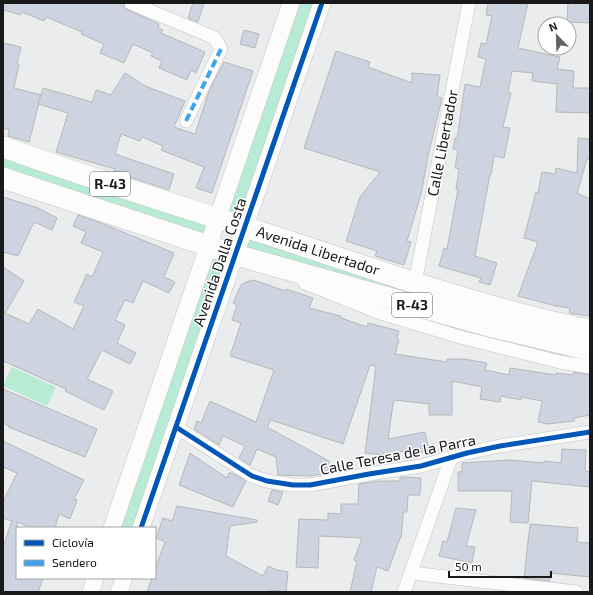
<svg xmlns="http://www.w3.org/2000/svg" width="593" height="595" viewBox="0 0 593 595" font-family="'Exo 2',sans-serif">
	<rect width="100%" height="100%" fill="#ebecee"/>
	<!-- green -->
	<g fill="#b7ebd3" fill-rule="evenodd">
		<path d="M 291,3 L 322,3 L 245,227 L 590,330 L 590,367 L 460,337 L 236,255 L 141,528 L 112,528 L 208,246 L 3,177 L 3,147 L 217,218 ZM 218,219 L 245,227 L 236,255 L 208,246 Z"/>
		<polygon points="12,367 56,387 47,406 3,386"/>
	</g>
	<!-- building -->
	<g fill="#cdd3df" stroke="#b7b8b9">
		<polygon points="3,3 123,3 124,8 128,10 159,24 158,28 163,30 161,33 205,52 196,73 191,70 187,80 159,68 162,61 151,56 153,53 133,44 124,63 100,53 104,44 81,34 82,32 46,17 44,21 22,12 21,15 3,10"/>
		<polygon points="193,3 204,3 198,22 188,18"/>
		<polygon points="488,3 528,3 518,48 560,57 557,69 574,71 573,88 590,88 590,113 556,112 557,84 532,81 533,73 512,71 508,92 511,93 503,127 510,128 504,158 494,156 491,175 490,174 475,256 497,263 490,285 479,282 481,278 439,266 444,248 447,249 458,189 456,189 459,169 455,168 458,150 453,149 455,138 457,139 465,84 480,87 486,59 478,57 481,43 486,44 492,16 486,15"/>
		<polygon points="568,3 590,3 590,23 567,22"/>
		<polygon points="244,30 259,34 255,48 240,44"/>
		<polygon points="3,43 21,47 17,64 19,64 14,88 41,95 29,142 8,136 9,130 3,128"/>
		<polygon points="336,51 370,62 368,67 412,83 412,73 440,75 437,97 442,98 429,152 421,194 407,241 411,242 404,265 375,256 377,251 346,241 360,197 380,172 304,148"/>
		<polygon points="224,62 253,71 212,193 196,188 204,167 161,150 163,146 142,137 140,141 121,134 115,154 174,174 169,190 114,172 115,169 56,152 68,113 38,104 43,88 92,102 96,90 111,95 125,73 145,86 185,101 174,127 195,134 209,91"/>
		<polygon points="578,138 590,139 590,159 587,159 577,193 590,199 590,316 569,313 570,308 556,306 518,296 538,242 524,238 536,192 538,193 542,172 555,174 556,168 577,173"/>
		<polygon points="3,197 38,208 57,218 52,230 34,222 18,256 3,252"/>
		<polygon points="78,215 101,223 174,253 164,277 175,282 169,293 143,281 133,303 125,300 115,320 125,325 117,343 136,353 130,364 102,350 87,379 113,391 104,410 65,391 66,389 3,361 3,267 24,281 5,313 29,324 38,309 73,329 84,306 74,302 87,274 92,277 103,252 81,243 86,232 73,226"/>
		<polygon points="254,280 285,291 286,289 313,298 309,308 341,316 341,318 367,327 368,323 399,331 397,339 399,340 395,354 447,362 447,359 464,359 487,363 485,370 509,375 510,368 556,375 556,373 573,375 574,372 590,375 590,415 574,418 574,421 547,424 538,422 542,401 521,397 521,400 501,396 500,402 480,399 482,387 452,381 452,415 429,415 429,404 394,400 393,404 388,439 425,432 429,451 412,454 412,450 383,455 365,453 376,366 370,365 343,444 271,420 267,427 329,461 329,473 310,476 278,475 276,457 257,449 250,465 239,458 245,446 223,436 219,445 194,429 197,421 201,423 210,401 256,422 274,370 230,356 241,323 232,320 237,305 233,303 241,285 246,282"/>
		<polygon points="3,389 97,429 85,457 8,427 9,426 3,423"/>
		<polygon points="3,441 84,480 74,499 77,500 70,519 59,514 55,528 33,528 17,522 17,578 43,578 38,592 3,592 3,547 12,521 3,518 3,502 17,473 3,467"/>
		<polygon points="562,449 586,450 585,471 590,472 590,487 532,481 528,523 510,522 512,491 458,491 458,472 462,472 462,463 509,460 544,463 544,461 561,463"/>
		<polygon points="190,453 227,478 229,473 232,473 246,481 233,507 179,485"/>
		<polygon points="400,477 421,478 420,495 408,495 407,512 403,512 403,517 401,538 400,538 388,571 377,567 371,592 350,592 357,561 354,560 362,538 319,536 318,568 296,567 299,519 328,520 328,513 341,514 341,504 358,504 359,484 379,481 400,481"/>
		<polygon points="272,490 283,492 278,505 268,501"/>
		<polygon points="177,506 257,520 257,522 230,526 226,556 263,576 268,566 277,570 288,572 286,592 269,590 268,592 147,592 152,578 155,578 155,569 165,542 156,538 163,518 172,521"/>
		<polygon points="456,508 476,510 466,546 475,547 472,563 439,556 443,541 447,542"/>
		<polygon points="530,524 578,528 577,542 590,543 590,577 550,573 550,581 524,578"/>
	</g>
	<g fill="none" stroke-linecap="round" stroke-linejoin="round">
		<!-- minor casing -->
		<g stroke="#c2c3c4" stroke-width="14">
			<g id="minor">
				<polyline points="131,3 215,38 221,49 186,121"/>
				<polyline points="305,283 380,313 414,323 460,337 560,362 590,367"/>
				<polyline points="415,283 469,3"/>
				<polyline points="176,427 252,476 267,481 293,485 310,485 369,474 421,466 467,453 500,446 590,432"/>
				<polyline points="411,573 576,592"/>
				<polyline points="404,592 451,458"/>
			</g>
		</g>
		<!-- tertiary casing -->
		<g stroke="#c2c3c4" stroke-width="18">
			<g id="tertiary">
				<polyline points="112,528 291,3"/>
				<polyline points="141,528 322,3"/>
				<polyline points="91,592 95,578"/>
				<polyline points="119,592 124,578"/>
			</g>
		</g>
		<!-- primary casing -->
		<g stroke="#c2c3c4" stroke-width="22">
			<g id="primary">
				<path d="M 3,147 C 100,182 199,212 297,244 C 394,276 490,310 590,330"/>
				<polyline points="3,178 236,255 485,325 590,350"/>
			</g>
		</g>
		<!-- minor -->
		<use href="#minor" stroke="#fcfcfc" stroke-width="13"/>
		<!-- tertiary -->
		<use href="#tertiary" stroke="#fcfcfc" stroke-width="17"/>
		<!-- primary -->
		<use href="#primary" stroke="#fcfcfc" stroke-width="21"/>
		<!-- quiet -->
		<polyline stroke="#3da2ea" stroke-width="4" stroke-dasharray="8 4" stroke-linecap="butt" points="186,121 221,49"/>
		<!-- cycleway casing -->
		<g stroke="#fff" stroke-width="8">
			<g id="cycleway">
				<polyline points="176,427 252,476 267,481 293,485 310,485 369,474 421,466 467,453 500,446 590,432"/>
				<polyline points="141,528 322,3"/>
			</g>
		</g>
		<!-- cycleway -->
		<use href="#cycleway" stroke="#0057b8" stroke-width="5"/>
	</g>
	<g text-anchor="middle" stroke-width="3" stroke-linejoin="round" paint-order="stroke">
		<!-- shield labels -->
		<g fill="#fff" stroke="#5e5e5f" stroke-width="1">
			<rect x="90" y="172" width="40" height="24" rx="3"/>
			<rect x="392" y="293" width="40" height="24" rx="3"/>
		</g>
		<g font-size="14" font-weight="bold" fill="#19191b">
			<text x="110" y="189">R-43</text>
			<text x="412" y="310">R-43</text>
		</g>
		<!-- street labels -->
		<g font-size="15" fill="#19191b" stroke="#fff">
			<text transform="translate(443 143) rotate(-79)" y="5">Calle Libertador</text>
			<text transform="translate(318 251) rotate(18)" y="5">Avenida Libertador</text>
			<text transform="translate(220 262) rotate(-71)" y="5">Avenida Dalla Costa</text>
			<text transform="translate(398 455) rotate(-11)" y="5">Calle Teresa de la Parra</text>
		</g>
	</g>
	<!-- border -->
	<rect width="593" height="595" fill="none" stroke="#19191b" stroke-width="8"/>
	<!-- legend -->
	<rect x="16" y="527" width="140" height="52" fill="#ffffff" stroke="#a3a3a4"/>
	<rect x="24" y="540" width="20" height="6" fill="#0057b8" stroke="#a3a3a4"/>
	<text x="52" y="547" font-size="12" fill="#19191b">Ciclovía</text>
	<rect x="24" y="560" width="20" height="6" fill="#3da2ea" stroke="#a3a3a4"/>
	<text x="52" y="567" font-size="12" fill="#19191b">Sendero</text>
	<!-- north arrow -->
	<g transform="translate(557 36) rotate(337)"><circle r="19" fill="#ffffff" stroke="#a3a3a4"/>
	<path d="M0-3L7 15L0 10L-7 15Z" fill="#626365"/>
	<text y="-6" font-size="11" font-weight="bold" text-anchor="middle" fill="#19191b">N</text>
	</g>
	<!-- scale -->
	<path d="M449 571v6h102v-6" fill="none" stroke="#19191b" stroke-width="2"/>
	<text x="455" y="571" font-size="12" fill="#19191b" stroke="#ffffff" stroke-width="3" paint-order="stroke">50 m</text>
</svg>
